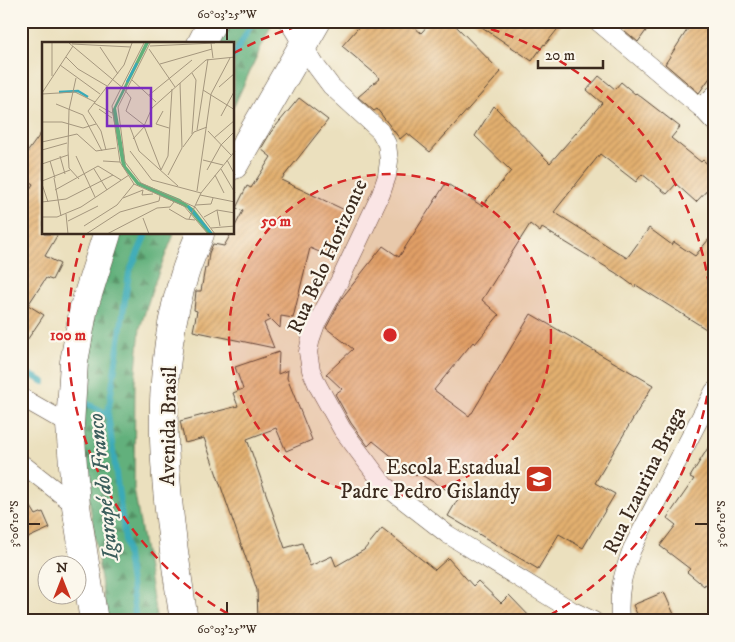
<svg xmlns="http://www.w3.org/2000/svg" width="735" height="642" viewBox="0 0 735 642" font-family="'IM FELL DW Pica',serif">
	<defs>
		<pattern id="forest-firs" width="22" height="20" patternUnits="userSpaceOnUse" patternTransform="scale(1.25)"><rect width="22" height="20" fill="#62b07b"/><path d="M5 1l3.5 6h-7zM16 11l3.5 6h-7z" fill="#528f64"/></pattern>
		<pattern id="building-hatch" width="6" height="6" patternUnits="userSpaceOnUse" patternTransform="scale(1.25)"><rect width="6" height="6" fill="#e3b070"/><path d="M-1 1l2-2M0 6l6-6M5 7l2-2" fill="none" stroke="#b98f5b"/></pattern>
	</defs>
	<rect width="100%" height="100%" fill="#fbf7ec"/>
	<filter id="ink" filterUnits="userSpaceOnUse"><feTurbulence type="fractalNoise" baseFrequency=".02" numOctaves="2"/><feDisplacementMap in="SourceGraphic" scale="10" xChannelSelector="R" yChannelSelector="G"/><feConvolveMatrix kernelMatrix="1 2 1 2 8 2 1 2 1" color-interpolation-filters="sRGB"/></filter>
	<filter id="wash" filterUnits="userSpaceOnUse"><feTurbulence type="fractalNoise" baseFrequency=".0096" numOctaves="4" result="noise"/><feDisplacementMap in="SourceGraphic" scale="20" xChannelSelector="R" yChannelSelector="G"/><feGaussianBlur stdDeviation="1.12" result="paint"/><feColorMatrix in="noise" values="0 0 0 0 0 0 0 0 0 0 0 0 0 0 0 0 0 1.4 0 .05"/><feComposite in="paint" operator="in"/></filter>
	<g filter="url(#wash)">
		<rect width="100%" height="100%" fill="#ebe0be"/>
		<!-- forest -->
		<g fill="url(#forest-firs)" stroke="#4e6d4c">
			<polygon points="218,21 273,21 234,106 234,44 205,44"/>
			<polygon points="111,234 174,234 154,284 140,328 135,382 134,489 157,621 107,621 84,464 78,386"/>
		</g>
		<g fill="none" stroke-linecap="round" stroke-linejoin="round">
			<!-- stream -->
			<g stroke="#3aaab7" stroke-width="6">
				<polyline points="234,56 253,21"/>
				<polyline points="21,370 44,382"/>
				<polyline points="78,399 108,414"/>
				<polyline points="136,621 108,414 129,273 146,234"/>
			</g>
		</g>
		<g id="blocks">
			<!-- building -->
			<g fill="url(#building-hatch)">
				<polygon points="364,21 407,21 421,33 432,21 451,21 501,72 430,152 407,133 400,139 377,109 374,111 358,97 380,78 342,46"/>
				<polygon points="473,21 564,21 545,45 544,44 532,61"/>
				<polygon points="632,21 653,21 638,42 625,31"/>
				<polygon points="693,21 714,21 714,72 699,93 665,64"/>
				<polygon points="599,76 615,89 621,82 635,94 636,93 680,127 671,138 701,162 703,160 714,170 714,183 696,202 676,184 667,194 642,174 636,182 600,154 554,212 627,258 649,228 672,245 674,242 695,256 714,233 714,334 636,285 635,287 616,273 542,228 540,232 530,224 482,300 499,315 475,344 473,342 434,390 469,416 471,413 472,413 531,314 653,385 595,483 615,494 583,548 559,534 538,569 448,516 459,497 418,473 416,476 373,441 368,446 351,423 335,394 342,389 326,374 353,349 326,328 342,298 383,246 399,257 446,183 482,206 511,171 475,136 494,106 550,163 602,103 587,90"/>
				<polygon points="299,98 328,120 281,180 351,213 331,257 310,248 293,318 281,316 280,328 267,315 270,320 264,323 274,348 193,331 197,311 194,310 196,291 201,291 205,268 207,268 209,253 213,244 224,246 231,234 234,234 234,228 243,211 236,208 247,186 251,188 271,157 261,149 271,132"/>
				<polygon points="44,129 44,234 58,234 45,256 60,264 52,280 46,278 28,305 44,315 21,349 21,204 33,184 21,175 21,161"/>
				<polygon points="279,352 278,374 288,370 287,378 312,440 286,451 276,428 247,439 285,548 302,543 310,566 332,556 336,566 364,550 382,528 435,570 448,558 473,586 478,581 501,603 509,595 534,621 258,621 257,590 204,438 185,443 180,421 238,406 233,393 243,389 235,367"/>
				<polygon points="714,438 714,590 705,584 704,586 687,572 690,569 660,546 676,525 667,518 694,479 690,477"/>
				<polygon points="21,491 36,515 43,512 50,528 21,541"/>
				<polygon points="664,592 677,621 640,621 633,605"/>
			</g>
		</g>
	</g>
	<g filter="url(#ink)">
		<use href="#blocks" fill-opacity="0" stroke="#554536" stroke-width="1"/>
		<g fill="none" stroke-linecap="round" stroke-linejoin="round">
			<!-- street casing -->
			<g stroke="#554536" stroke-width="19">
				<g id="street">
					<polyline points="288,21 316,66 331,86 380,131 387,144 389,161 387,176 381,194 341,278 316,324 311,338 308,352 311,370 318,386 342,429 384,485 447,534 571,610 594,621"/>
					<polyline points="597,21 701,108 714,122"/>
					<polyline points="701,108 714,95"/>
					<polyline points="21,397 70,425"/>
					<polyline points="21,463 76,506"/>
					<path d="M 620,621 C 618,592 622,576 632,549 L 714,391"/>
				</g>
			</g>
			<!-- highway casing -->
			<g stroke="#554536" stroke-width="29">
				<g id="highway">
					<polyline points="201,44 213,21"/>
					<polyline points="234,165 317,21"/>
					<polyline points="94,621 76,506 70,425 74,362 84,307 107,234"/>
					<path d="M 184,621 C 167,506 148,386 185,273 C 189,260 195,247 200,234"/>
				</g>
			</g>
			<!-- street -->
			<use href="#street" stroke="#fff" stroke-width="18"/>
			<!-- highway -->
			<use href="#highway" stroke="#fff" stroke-width="28"/>
		</g>
	</g>
	<!-- ticks -->
	<path fill="none" stroke="#3b2a1e" stroke-width="2" d="M 227,28 L 227,40M 28,524 L 40,524M 695,524 L 708,524M 227,602 L 227,614"/>
	<!-- distance rings -->
	<circle cx="390" cy="335" r="161" fill="#d62828" fill-opacity=".12"/>
	<g fill="none" stroke="#d62828" stroke-width="2.5" stroke-dasharray="9 6">
		<circle cx="390" cy="335" r="161"/>
		<path d="M241 621A322 322 0 0 1 84 235M234 53A322 322 0 0 1 318 21M462 21A322 322 0 0 1 539 621"/>
	</g>
	<!-- icons -->
	<defs>
		<g id="school-square" transform="scale(1.4375)"><rect x="-9" y="-9" width="18" height="18" rx="4" fill="#c8321e" stroke="#fbf7ec"/><path d="M0-5L7-2L0 1L-7-2ZM-4 1L0 2.5L4 1V4Q0 6-4 4Z" fill="#fff"/></g>
	</defs>
	<g fill-rule="evenodd">
		<use href="#school-square" x="539" y="479"/>
	</g>
	<g text-anchor="middle" stroke-width="4.5" stroke-linejoin="round" paint-order="stroke">
		<!-- street labels -->
		<g font-size="21" fill="#3b2a1e" stroke="#fbf7ec">
			<text transform="translate(327 256) rotate(-66)" y="7">Rua Belo Horizonte</text>
			<text transform="translate(168 426) rotate(-89)" y="7">Avenida Brasil</text>
			<text transform="translate(644 480) rotate(-64)" y="7">Rua Izaurina Braga</text>
		</g>
		<!-- poi labels -->
		<g font-size="21" fill="#3b2a1e" stroke="#fbf7ec" text-anchor="end">
			<text x="520" y="474">Escola Estadual<tspan x="520" dy="24">Padre Pedro Gislandy</tspan></text>
		</g>
		<!-- water labels -->
		<g font-size="22" font-style="italic" fill="#3b5d5b" stroke="#fbf7ec">
			<text transform="translate(102 487) rotate(-96)" y="8">Igarapé do Franco</text>
		</g>
	</g>
	<!-- overview -->
	<g transform="translate(42 42)">
		<rect width="192" height="192" fill="#ebe0be"/>
		<path d="M 103,1 L 107,1 L 74,66 L 84,124 L 97,140 L 138,157 L 152,167 L 171,192 L 166,192 L 145,166 L 95,143 L 80,124 L 70,69 Z" fill="#62b07b"/>
		<path fill="none" stroke="#3aaab7" stroke-width="2.5" d="M 85,40 L 95,21M 17,50 L 36,49 L 46,55M 146,164 L 170,192"/>
		<path fill="none" stroke="#a5977e" stroke-width="1" d="M 27,1 L 82,47 L 89,56 L 84,69 L 102,83M 102,1 L 70,64 L 78,120 L 92,142 L 142,164 L 166,192M 108,1 L 76,65 L 83,120 L 99,141 L 153,165 L 173,192M 169,1 L 171,16M 30,2 L 89,5M 108,4 L 173,1M 58,5 L 76,32M 107,7 L 133,45M 24,15 L 36,27 L 65,44M 118,22 L 170,7M 18,23 L 58,52M 10,34 L 10,1M 34,36 L 27,68 L 26,108 L 27,126 L 37,137M 90,38 L 114,60M 177,45 L 193,31M 161,48 L 193,68M 0,51 L 31,4M 0,52 L 33,50 L 53,60M 107,53 L 150,18M 52,61 L 70,71M 14,62 L 41,73 L 60,109M 57,67 L 70,76M 121,69 L 114,82 L 127,86M 179,74 L 193,48M 0,80 L 20,80 L 41,86 L 54,82M 88,85 L 97,109 L 136,144M 155,88 L 166,17M 166,89 L 189,113M 150,92 L 154,38 L 150,31M 172,96 L 193,78M 91,97 L 103,84M 0,100 L 35,92 L 54,109 L 74,106M 141,105 L 152,90 L 165,85M 0,108 L 25,101M 64,108 L 59,89 L 46,69 L 82,23 L 90,1M 88,109 L 110,138 L 159,151M 18,114 L 23,132M 34,114 L 53,155M 161,118 L 181,123M 185,118 L 193,133M 8,119 L 13,136M 61,119 L 78,120M 0,122 L 26,113M 52,127 L 65,148M 179,127 L 193,151M 119,128 L 102,84 L 110,66 L 164,18 L 193,15M 119,128 L 126,114 L 130,47M 165,128 L 179,103 L 193,89M 126,133 L 140,106 L 138,41M 173,133 L 182,151M 12,136 L 19,174M 0,139 L 28,128M 0,142 L 6,160M 13,148 L 56,124 L 79,138M 101,148 L 100,153 L 111,152M 155,149 L 169,52 L 188,16M 158,153 L 193,160M 81,156 L 101,148M 0,160 L 24,157 L 71,133M 154,163 L 169,162 L 171,156M 127,167 L 144,177 L 153,178M 175,168 L 178,184M 24,172 L 26,192M 0,175 L 15,175 L 39,165 L 87,133M 162,175 L 175,168 L 193,171M 101,176 L 107,192M 147,177 L 159,151 L 193,109M 26,179 L 56,164M 42,184 L 75,163 L 92,142M 169,186 L 193,184M 44,192 L 78,170 L 117,159 L 118,154M 65,192 L 115,166 L 128,165 L 132,160"/>
		<path fill="#7b2cbf" fill-opacity="0.15" stroke="#7b2cbf" stroke-width="2.5" d="M 65,46 L 109,46 L 109,84 L 65,84 Z"/>
		<rect width="192" height="192" fill="none" stroke="#3b2a1e" stroke-width="2.5"/>
	</g>
	<circle cx="390" cy="335" r="8" fill="#d62828" stroke="#fbf7ec" stroke-width="2.5"/>
	<g font-size="15" text-anchor="middle" font-weight="bold" fill="#d62828" stroke="#fbf7ec" stroke-width="4.5" stroke-linejoin="round" paint-order="stroke">
		<text x="276" y="226">50 m</text>
		<text x="68" y="340">100 m</text>
	</g>
	<!-- margin -->
	<rect width="735" height="642" fill="none" stroke="#fbf7ec" stroke-width="55"/>
	<!-- north arrow -->
	<g transform="translate(62 580)"><circle r="24" fill="#fbf7ec" stroke="#aea59a"/>
	<path d="M0-4L9 19L0 12L-9 19Z" fill="#c8321e"/>
	<text y="-8" font-size="14" font-weight="bold" text-anchor="middle" fill="#3b2a1e">N</text>
	</g>
	<!-- scale -->
	<path d="M538 60v8h65v-8" fill="none" stroke="#3b2a1e" stroke-width="2.5"/>
	<text x="545" y="60" font-size="15" fill="#3b2a1e" stroke="#fbf7ec" stroke-width="4" paint-order="stroke">20 m</text>
	<rect x="28" y="28" width="680" height="586" fill="none" stroke="#3b2a1e" stroke-width="2"/>
	<g font-size="12" text-anchor="middle" fill="#3b2a1e">
		<text x="227" y="18">60°03'25"W</text>
		<text transform="translate(14 524) rotate(-90)" y="4">3°06'10"S</text>
		<text transform="translate(721 524) rotate(-90)" y="4">3°06'10"S</text>
		<text x="227" y="633">60°03'25"W</text>
	</g>
</svg>
